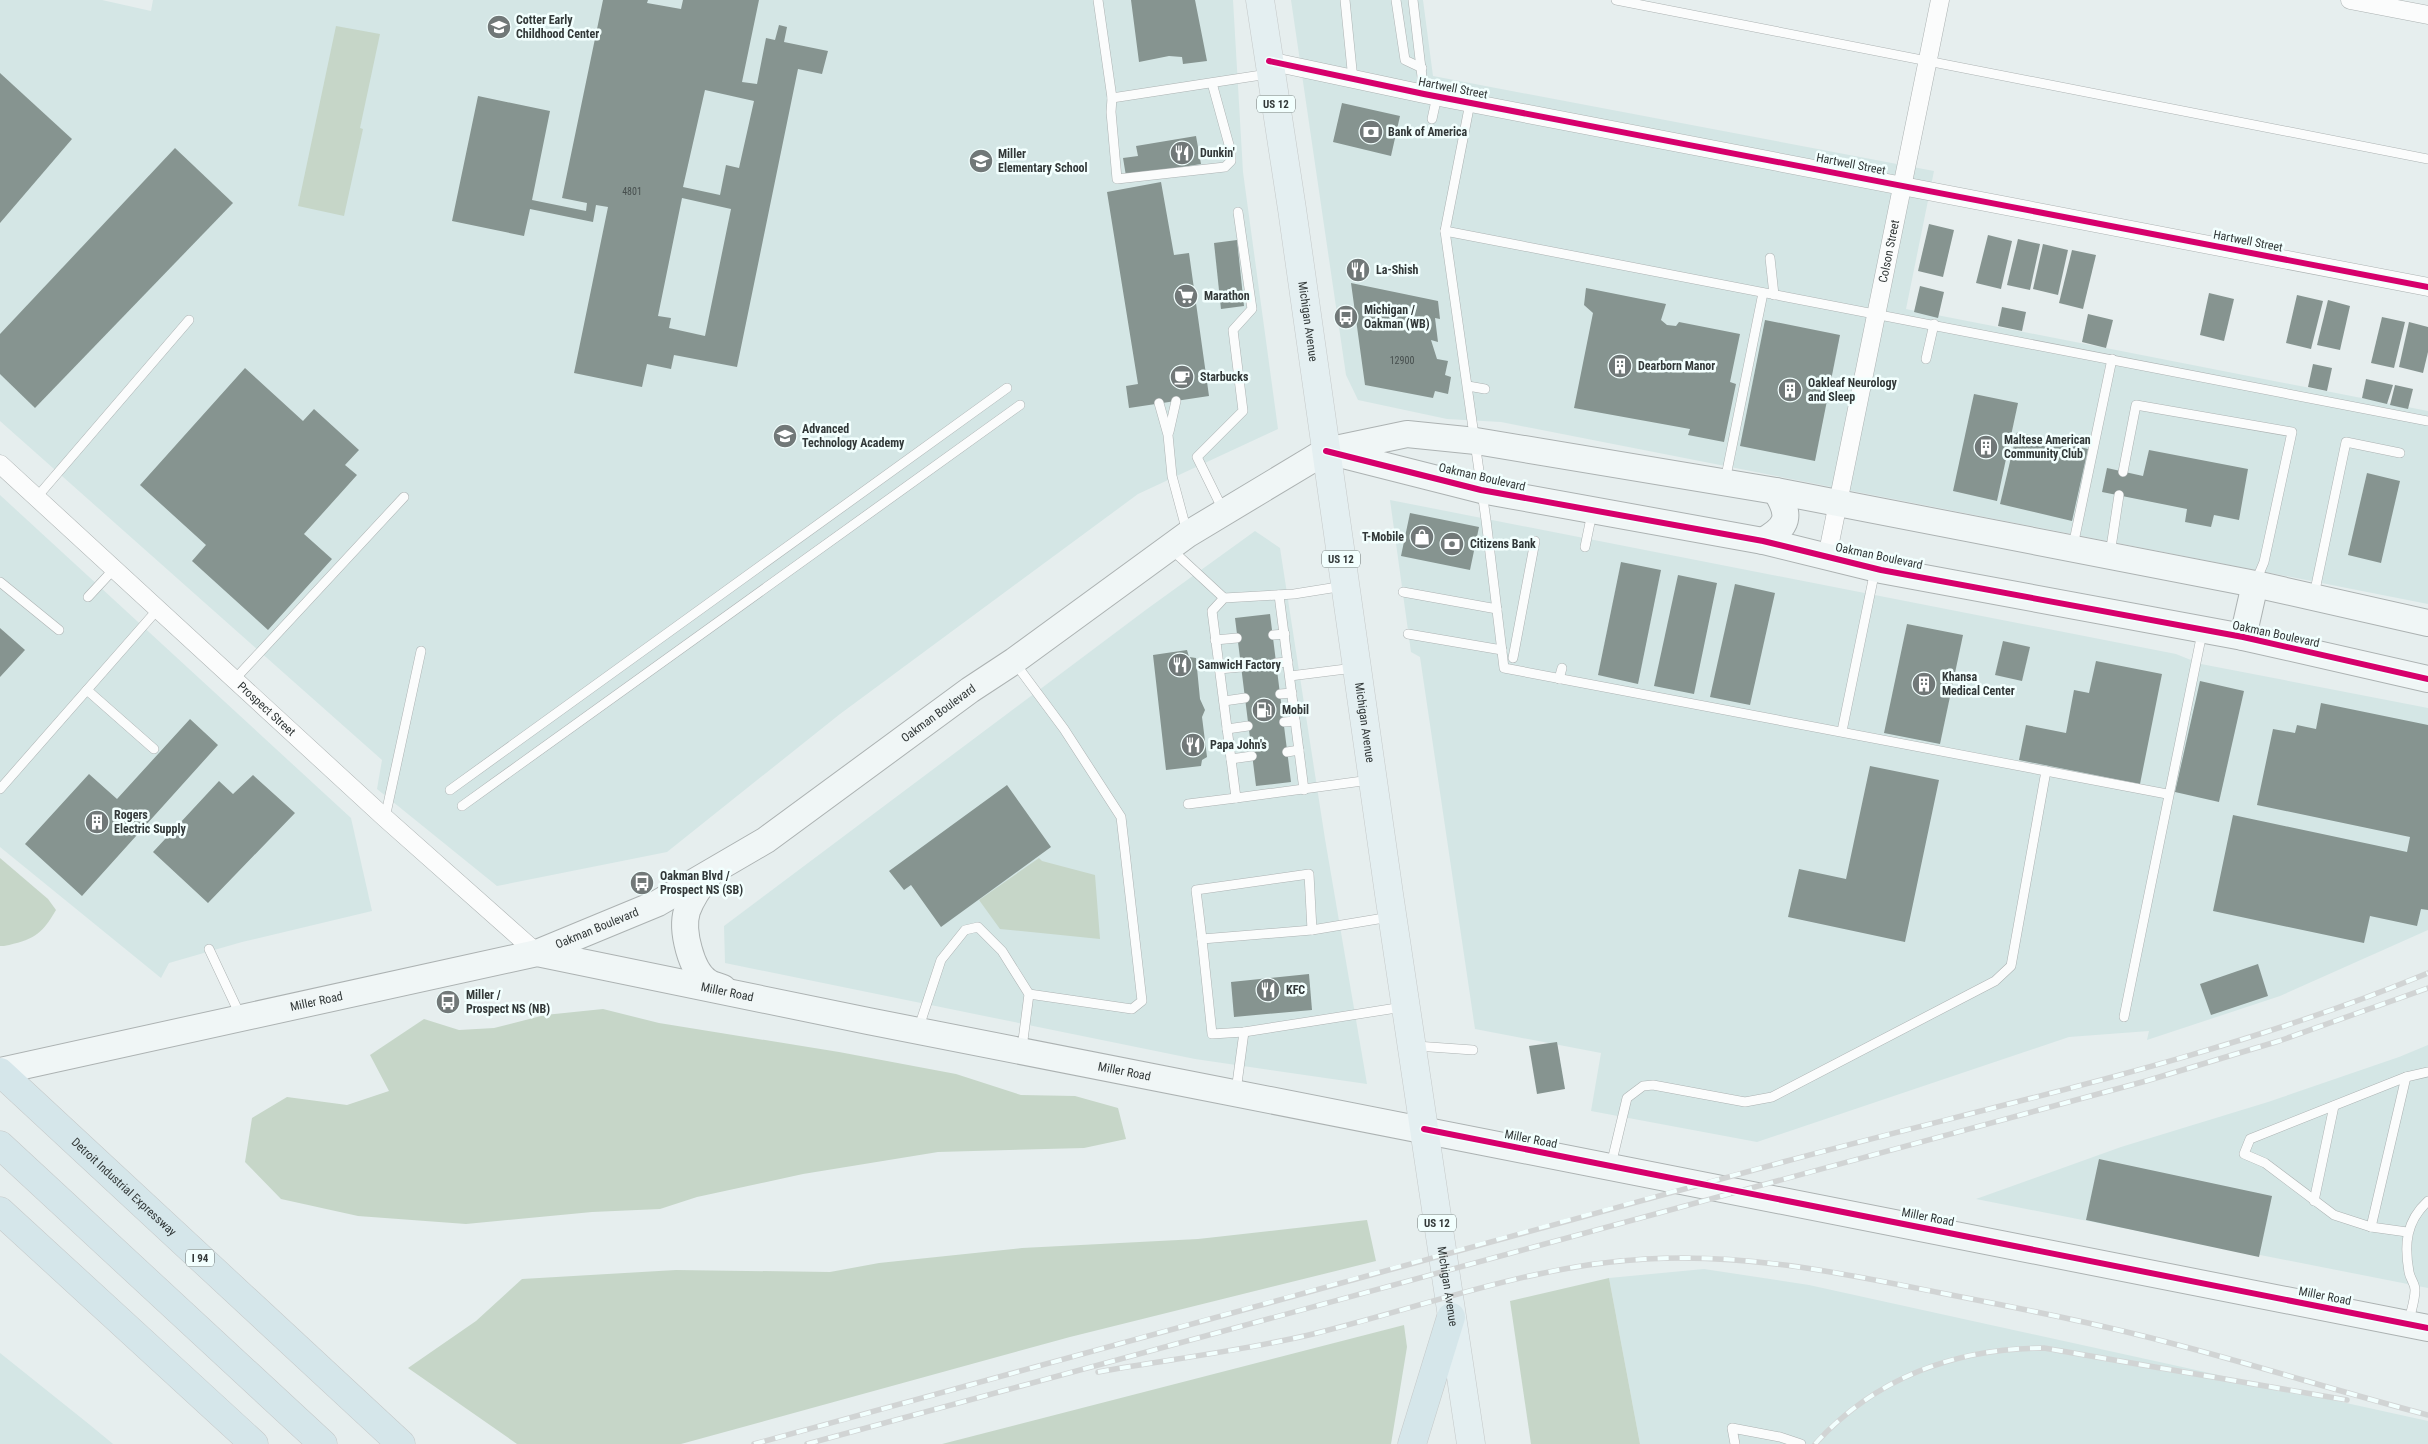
<svg xmlns="http://www.w3.org/2000/svg" width="2428" height="1444" viewBox="0 0 2428 1444" font-family="'Roboto Condensed',sans-serif">
	<rect width="100%" height="100%" fill="#e6eeee"/>
	<!-- built -->
	<g fill="#d4e6e5">
		<polygon points="0,0 102,0 151,11 153,0 1233,0 1243,172 1278,429 1138,494 840,714 667,852 497,886 377,789 382,760 0,421"/>
		<polygon points="1291,0 1423,0 1433,76 1934,171 1906,309 2428,411 2428,604 1501,422 1447,419 1358,400 1346,375"/>
		<polygon points="0,495 351,818 372,911 242,942 169,963 161,978 0,847"/>
		<polygon points="1390,500 2176,654 2201,664 2428,708 2428,930 2280,996 2147,1040 2149,1031 2069,1037 1757,1142 1591,1111 1601,1053 1475,1029 1420,657 1411,652"/>
		<polygon points="1255,531 1280,548 1325,839 1367,1084 1195,1059 725,963 724,926 1147,609"/>
		<polygon points="2428,1045 2428,1288 1976,1199 2121,1147 2268,1102 2399,1057"/>
		<polygon points="1704,1269 1809,1285 2428,1421 2428,1444 1640,1444 1609,1278"/>
		<polygon points="0,1353 90,1425 113,1444 0,1444"/>
	</g>
	<!-- green -->
	<g fill="#c6d6c8">
		<polygon points="336,26 380,34 360,128 363,129 344,216 298,206"/>
		<path d="M 0,858 L 48,899 L 56,910 C 41,936 32,940 4,946 L 0,946 Z"/>
		<polygon points="1039,858 1042,861 1095,875 1100,939 1000,929 979,900"/>
		<polygon points="603,1009 659,1023 839,1052 956,1074 1021,1095 1075,1096 1118,1108 1126,1139 1084,1148 938,1152 803,1174 697,1197 660,1209 592,1212 466,1224 358,1216 281,1199 245,1162 252,1118 287,1097 347,1105 389,1091 370,1055 424,1019 459,1030 494,1028 545,1015"/>
		<polygon points="1367,1220 1376,1261 1070,1337 681,1444 517,1444 408,1368 476,1321 522,1279 676,1270 830,1272 879,1263 1022,1248 1198,1239"/>
		<polygon points="1609,1278 1640,1444 1531,1444 1510,1301"/>
		<polygon points="1404,1325 1407,1347 1391,1444 942,1444"/>
	</g>
	<!-- building -->
	<g fill="#869490" fill-rule="evenodd">
		<path d="M 603,0 L 648,0 L 647,3 L 681,9 L 683,0 L 759,0 L 742,82 L 757,84 L 766,38 L 775,40 L 779,25 L 787,27 L 784,42 L 828,51 L 822,74 L 798,69 L 737,367 L 674,355 L 671,369 L 647,364 L 642,387 L 574,373 L 608,207 L 596,205 L 593,222 L 530,209 L 524,236 L 452,221 L 478,96 L 550,111 L 532,200 L 586,211 L 587,203 L 562,198 ZM 705,90 L 754,101 L 739,168 L 726,165 L 720,195 L 683,187 ZM 682,198 L 731,209 L 705,336 L 669,328 L 671,318 L 658,316 Z"/>
		<polygon points="1131,0 1195,0 1207,61 1183,64 1182,57 1169,56 1139,62"/>
		<polygon points="0,73 72,139 0,223"/>
		<polygon points="1342,103 1400,116 1391,156 1333,142"/>
		<polygon points="1196,136 1201,164 1126,176 1123,158 1138,156 1136,146"/>
		<polygon points="175,148 233,203 35,408 0,374 0,334"/>
		<polygon points="1161,182 1174,255 1189,253 1209,396 1129,408 1126,386 1138,384 1107,192"/>
		<polygon points="1929,224 1954,230 1943,277 1918,271"/>
		<polygon points="1988,235 2012,241 2001,289 1976,283"/>
		<polygon points="2018,239 2040,244 2030,290 2007,285"/>
		<polygon points="1237,240 1244,306 1221,309 1214,243"/>
		<polygon points="2043,244 2068,250 2058,295 2033,289"/>
		<polygon points="2072,250 2096,255 2083,309 2059,303"/>
		<polygon points="1351,283 1438,301 1440,319 1435,318 1438,342 1431,340 1437,359 1448,361 1445,375 1451,377 1448,394 1435,391 1433,398 1365,385"/>
		<polygon points="1920,286 1944,292 1938,318 1914,312"/>
		<polygon points="1586,288 1666,304 1661,320 1667,325 1676,326 1679,322 1740,334 1730,382 1736,384 1724,442 1688,435 1690,429 1574,408 1593,313 1584,305"/>
		<polygon points="2209,293 2234,299 2224,341 2200,335"/>
		<polygon points="2297,295 2323,301 2311,349 2286,343"/>
		<polygon points="2328,300 2350,306 2340,350 2317,345"/>
		<polygon points="2002,307 2026,312 2022,331 1998,326"/>
		<polygon points="2088,314 2113,320 2106,348 2082,342"/>
		<polygon points="2382,317 2405,322 2394,368 2371,363"/>
		<polygon points="1765,320 1840,335 1815,461 1740,446"/>
		<polygon points="2409,322 2428,327 2428,352 2423,373 2399,367"/>
		<polygon points="2313,364 2332,368 2327,391 2308,387"/>
		<polygon points="245,368 303,421 314,409 359,450 345,465 357,475 304,534 332,559 268,630 192,561 206,545 140,485"/>
		<polygon points="2366,379 2393,385 2387,404 2362,398"/>
		<polygon points="2395,385 2413,389 2408,409 2390,405"/>
		<polygon points="1974,394 2018,403 1997,501 1953,491"/>
		<polygon points="2017,432 2088,449 2072,521 2000,504"/>
		<polygon points="2149,450 2248,469 2239,520 2214,515 2211,527 2185,522 2187,509 2102,492 2107,468 2143,476"/>
		<polygon points="2367,473 2400,481 2381,563 2348,555"/>
		<polygon points="1410,513 1479,527 1470,570 1401,556"/>
		<polygon points="1621,562 1661,570 1638,684 1598,675"/>
		<polygon points="1678,575 1717,583 1694,694 1654,686"/>
		<polygon points="1735,584 1775,593 1750,705 1710,697"/>
		<polygon points="1270,614 1291,782 1256,786 1235,618"/>
		<polygon points="1907,624 1963,635 1940,744 1884,733"/>
		<polygon points="0,628 25,650 0,677"/>
		<polygon points="2003,641 2030,647 2022,681 1995,675"/>
		<polygon points="1187,650 1189,657 1196,658 1200,699 1205,710 1202,717 1207,757 1202,760 1201,766 1166,770 1153,655"/>
		<polygon points="2096,661 2162,674 2140,784 2019,760 2026,725 2066,733 2074,690 2089,693"/>
		<polygon points="2200,681 2244,691 2219,802 2175,792"/>
		<polygon points="2321,703 2428,725 2428,910 2421,909 2417,926 2370,916 2364,943 2213,911 2233,815 2407,852 2410,837 2257,805 2273,729 2295,733 2297,725 2316,729"/>
		<polygon points="190,719 218,745 82,896 25,844 89,774 117,799"/>
		<polygon points="1870,766 1939,780 1905,942 1788,917 1799,869 1846,879"/>
		<polygon points="253,775 295,813 208,903 153,852 219,781 233,794"/>
		<polygon points="1007,785 1051,847 941,927 911,885 904,890 889,871"/>
		<polygon points="2258,964 2268,996 2211,1015 2200,984"/>
		<polygon points="1309,974 1312,1010 1234,1017 1231,982"/>
		<polygon points="1557,1042 1565,1089 1537,1094 1529,1046"/>
		<polygon points="2099,1159 2272,1196 2259,1257 2086,1220"/>
	</g>
	<g fill="none" stroke-linecap="round" stroke-linejoin="round">
		<!-- lane casing -->
		<g stroke="#acb2b2" stroke-width="10">
			<g id="lane">
				<polyline points="1098,0 1112,98 1111,112 1117,179 1225,167 1231,161 1231,152 1212,83"/>
				<polyline points="1345,0 1353,80"/>
				<polyline points="1396,0 1405,60 1422,68"/>
				<polyline points="1413,0 1424,94"/>
				<polyline points="1616,0 2428,159"/>
				<polyline points="1112,98 1268,74"/>
				<polyline points="1470,103 1445,231 1486,520 1504,668 2167,794"/>
				<polyline points="1432,119 1437,96"/>
				<polyline points="1445,231 2428,421"/>
				<polyline points="1770,258 1774,295"/>
				<polyline points="1926,359 1934,324"/>
				<polyline points="1468,386 1485,389"/>
				<polyline points="1159,403 1168,435 1172,476 1187,532"/>
				<polyline points="1169,432 1176,401"/>
				<polyline points="2123,472 2136,405 2292,432 2264,562 2256,581"/>
				<polyline points="1725,481 1763,293"/>
				<polyline points="37,497 189,320"/>
				<polyline points="1223,510 1197,457 1243,411 1233,330 1252,309 1238,212"/>
				<polyline points="2073,546 2112,359"/>
				<polyline points="1585,547 1592,513"/>
				<polyline points="1171,549 1224,598"/>
				<polyline points="2110,554 2119,495"/>
				<polyline points="0,582 59,630"/>
				<polyline points="1344,586 1294,594 1224,598 1212,611 1236,798 1370,780"/>
				<polyline points="1403,592 1497,609"/>
				<polyline points="1279,595 1304,790"/>
				<polyline points="2314,595 2346,442 2400,453"/>
				<polyline points="88,597 114,569"/>
				<polyline points="1408,634 1502,650"/>
				<polyline points="1273,635 1285,634"/>
				<polyline points="1215,640 1237,638"/>
				<polyline points="1513,658 1535,541"/>
				<polyline points="1015,663 1064,729 1121,817 1142,1001 1132,1009 1029,994"/>
				<polyline points="1276,663 1288,662"/>
				<polyline points="1219,669 1241,667"/>
				<polyline points="1290,676 1354,668"/>
				<polyline points="235,679 404,497"/>
				<polyline points="1559,679 1562,668"/>
				<polyline points="87,690 154,749"/>
				<polyline points="1280,694 1292,693"/>
				<polyline points="1224,701 1245,698"/>
				<polyline points="1284,722 1295,721"/>
				<polyline points="1227,729 1248,726"/>
				<polyline points="1842,731 1875,570"/>
				<polyline points="1287,752 1299,750"/>
				<polyline points="1231,759 1252,756"/>
				<polyline points="0,789 158,609"/>
				<polyline points="450,790 1007,388"/>
				<polyline points="1188,804 1236,798"/>
				<polyline points="462,806 1020,405"/>
				<polyline points="385,818 421,651"/>
				<polyline points="1390,917 1312,930 1202,939 1212,1034 1244,1032 1403,1007"/>
				<polyline points="1202,939 1196,890 1309,874 1312,930"/>
				<polyline points="209,949 241,1017"/>
				<polyline points="2124,1017 2202,633"/>
				<polyline points="918,1030 941,960 965,930 978,927 1002,951 1029,994 1022,1048"/>
				<polyline points="1416,1046 1473,1050"/>
				<polyline points="1236,1091 1244,1032"/>
				<polyline points="1611,1165 1627,1098 1643,1086 1653,1085 1745,1102 1772,1097 1995,981 2011,966 2046,771"/>
				<polyline points="2314,1201 2334,1106"/>
				<polyline points="2371,1227 2406,1077"/>
				<polyline points="2407,1232 2371,1227 2334,1215 2265,1163 2244,1154 2250,1139 2406,1077 2428,1072"/>
				<path d="M 2409,1321 C 2411,1311 2415,1300 2415,1290 C 2415,1283 2410,1279 2409,1272 C 2404,1244 2406,1221 2428,1201"/>
				<polyline points="1735,1444 1732,1428 1780,1437 1801,1444"/>
			</g>
		</g>
		<!-- street casing -->
		<g stroke="#acb2b2" stroke-width="19">
			<g id="street">
				<polyline points="2350,0 2428,15"/>
				<polyline points="1269,61 1424,94 2428,287"/>
				<path id="s1" d="M 0,464 L 385,818 L 537,953"/>
				<path id="s2" d="M 1827,557 L 1940,0"/>
			</g>
		</g>
		<!-- secondary casing -->
		<g stroke="#acb2b2" stroke-width="28">
			<g id="secondary">
				<polyline points="1331,452 1481,490 1763,541 1881,570 2243,637 2428,679"/>
				<path d="M 1763,541 C 1789,526 1791,516 1776,491"/>
				<polyline points="2243,637 2255,584"/>
				<path d="M 709,875 C 700,886 692,897 687,911 C 681,930 691,971 708,982 C 712,985 718,986 723,988"/>
				<path id="s3" d="M 537,953 L 658,903 L 766,840 L 970,690 L 1014,661 L 1188,534 L 1326,451 L 1407,434 L 1476,441 L 1776,491 L 2255,584 L 2428,623"/>
				<path id="s4" d="M 0,1071 L 537,953 L 868,1021 L 2428,1328"/>
			</g>
		</g>
		<!-- primary casing -->
		<g stroke="#c5c9c9" stroke-width="29">
			<g id="primary">
				<path id="s5" d="M 1260,0 L 1292,209 L 1389,894 L 1471,1444"/>
			</g>
		</g>
		<!-- highway casing -->
		<g stroke="#c5c9c9" stroke-width="29">
			<g id="highway">
				<path id="s6" d="M 0,1072 L 401,1444"/>
				<polyline points="0,1145 323,1444"/>
				<polyline points="0,1211 254,1444"/>
				<polyline points="1412,1444 1451,1317"/>
			</g>
		</g>
		<!-- lane -->
		<use href="#lane" stroke="#fbfcfc" stroke-width="9"/>
		<!-- street -->
		<use href="#street" stroke="#fbfcfc" stroke-width="18"/>
		<!-- secondary -->
		<use href="#secondary" stroke="#f0f6f6" stroke-width="26"/>
		<!-- primary -->
		<use href="#primary" stroke="#e4eff1" stroke-width="28"/>
		<!-- highway -->
		<use href="#highway" stroke="#d5e6ea" stroke-width="28"/>
		<!-- rail casing -->
		<g stroke="#d1d4d4" stroke-width="5.5">
			<g id="rail">
				<path d="M 1098,1372 C 1170,1359 1242,1351 1313,1334 C 1423,1307 1532,1265 1646,1259 C 1743,1253 1836,1272 1931,1291 C 2013,1307 2096,1323 2178,1345 C 2262,1367 2344,1393 2428,1415"/>
				<path d="M 754,1444 C 1097,1351 1439,1254 1783,1162 C 1998,1104 2221,1059 2428,973"/>
				<polyline points="807,1444 2146,1081 2279,1041 2428,988"/>
				<path d="M 1815,1444 C 1875,1378 1955,1348 2044,1348 L 2347,1400"/>
			</g>
		</g>
		<!-- rail -->
		<use href="#rail" stroke="#f2fffe" stroke-width="4" stroke-dasharray="11" stroke-linecap="butt"/>
		<!-- cycleway casing -->
		<g stroke="#f2fffe" stroke-width="9">
			<g id="cycleway">
				<polyline points="1269,61 1424,94 2428,287"/>
				<polyline points="1326,451 1481,490 1763,541 1881,570 2243,637 2428,679"/>
				<polyline points="1424,1129 2428,1328"/>
			</g>
		</g>
		<!-- cycleway -->
		<use href="#cycleway" stroke="#d6006c" stroke-width="6"/>
	</g>
	<!-- icons -->
	<defs>
		<g id="school-disc" transform="scale(1.25)"><circle r="9.5" fill="#717878" stroke="#f2fffe"/><path d="M0-5L7-2L0 1L-7-2ZM-4 1L0 2.5L4 1V4Q0 6-4 4Z" fill="#fff"/></g>
		<g id="bank-disc" transform="scale(1.25)"><circle r="9.5" fill="#717878" stroke="#f2fffe"/><path d="M-6-4H6V4H-6ZM0-2.3a2.3 2.3 0 1 0 0 4.6a2.3 2.3 0 1 0 0-4.6Z" fill="#fff"/></g>
		<g id="restaurant-disc" transform="scale(1.25)"><circle r="9.5" fill="#717878" stroke="#f2fffe"/><path d="M-5-6h1v4h1v-4h1v4h1v-4h1v5L-1.5 .5V6h-2V.5L-5-1ZM5-6V6H3V1.5H1.5Q1.5-4 5-6Z" fill="#fff"/></g>
		<g id="supermarket-disc" transform="scale(1.25)"><circle r="9.5" fill="#717878" stroke="#f2fffe"/><path d="M-6-5.5h2.5l.6 2H6L4.5 2H-2.5L-4.4-4H-6ZM-1.5 3.2a1.3 1.3 0 1 0 .1 0ZM3 3.2a1.3 1.3 0 1 0 .1 0Z" fill="#fff"/></g>
		<g id="bus-disc" transform="scale(1.25)"><circle r="9.5" fill="#717878" stroke="#f2fffe"/><path d="M-5-6H5V4H4V6H2V4H-2V6H-4V4H-5ZM-3.5-4V0h7V-4ZM-3.5 1.2v1.5H-2V1.2ZM2 1.2v1.5H3.5V1.2Z" fill="#fff"/></g>
		<g id="building-disc" transform="scale(1.25)"><circle r="9.5" fill="#717878" stroke="#f2fffe"/><path d="M-4-6H4V6H1V3H-1V6H-4ZM-2.5-4.3h1.7v1.8h-1.7ZM.8-4.3h1.7v1.8H.8ZM-2.5-1h1.7V.8h-1.7ZM.8-1h1.7V.8H.8Z" fill="#fff"/></g>
		<g id="cafe-disc" transform="scale(1.25)"><circle r="9.5" fill="#717878" stroke="#f2fffe"/><path d="M-5.5-4.5H6V0H3Q3 3.5 0 3.5H-2.5Q-5.5 3.5-5.5 0ZM3-3.2v2h1.7v-2ZM-6 4.5H4V6H-6Z" fill="#fff"/></g>
		<g id="shop-disc" transform="scale(1.25)"><circle r="9.5" fill="#717878" stroke="#f2fffe"/><path d="M-5-2.5h2.3a2.7 3.5 0 0 1 5.4 0H5L5.5 6h-11ZM-1.5-2.5h3a1.5 2.3 0 0 0-3 0Z" fill="#fff"/></g>
		<g id="fuel-disc" transform="scale(1.25)"><circle r="9.5" fill="#717878" stroke="#f2fffe"/><path d="M-5.5-6h7V0h2V4h1.3V-2.5L3-4.5l.8-.8L6-3V5H2.5V1h-1V6h-7ZM-4.2-4.7v3.2H.2V-4.7Z" fill="#fff"/></g>
	</defs>
	<g fill-rule="evenodd">
		<use href="#school-disc" x="499" y="27"/>
		<use href="#bank-disc" x="1371" y="132"/>
		<use href="#restaurant-disc" x="1182" y="153"/>
		<use href="#school-disc" x="981" y="161"/>
		<use href="#restaurant-disc" x="1358" y="270"/>
		<use href="#supermarket-disc" x="1186" y="296"/>
		<use href="#bus-disc" x="1346" y="317"/>
		<use href="#building-disc" x="1620" y="366"/>
		<use href="#cafe-disc" x="1182" y="377"/>
		<use href="#building-disc" x="1790" y="390"/>
		<use href="#school-disc" x="785" y="436"/>
		<use href="#building-disc" x="1986" y="447"/>
		<use href="#shop-disc" x="1422" y="537"/>
		<use href="#bank-disc" x="1452" y="544"/>
		<use href="#restaurant-disc" x="1180" y="665"/>
		<use href="#building-disc" x="1924" y="684"/>
		<use href="#fuel-disc" x="1264" y="710"/>
		<use href="#restaurant-disc" x="1193" y="745"/>
		<use href="#building-disc" x="97" y="822"/>
		<use href="#bus-disc" x="642" y="883"/>
		<use href="#restaurant-disc" x="1268" y="990"/>
		<use href="#bus-disc" x="448" y="1002"/>
	</g>
	<g text-anchor="middle" stroke-width="5" stroke-linejoin="round" paint-order="stroke">
		<!-- number labels -->
		<g font-size="10" fill="#474f4e">
			<text x="632" y="195">4801</text>
			<text x="1402" y="364">12900</text>
		</g>
		<!-- shield labels -->
		<g fill="#f2fffe" stroke="#6c7473" stroke-width="1">
			<rect x="1257" y="95.5" width="38" height="17" rx="4"/>
			<rect x="1322" y="550.5" width="38" height="17" rx="4"/>
			<rect x="1418" y="1214.5" width="38" height="17" rx="4"/>
			<rect x="186" y="1249.5" width="28" height="17" rx="4"/>
		</g>
		<g font-size="11" font-weight="bold" fill="#323838">
			<text x="1276" y="108">US 12</text>
			<text x="1341" y="563">US 12</text>
			<text x="1437" y="1227">US 12</text>
			<text x="200" y="1262">I 94</text>
		</g>
		<!-- poi labels -->
		<g font-size="12" font-weight="bold" fill="#323838" stroke="#f2fffe" text-anchor="start">
			<text x="516" y="24">Cotter Early<tspan x="516" dy="14">Childhood Center</tspan></text>
			<text x="1388" y="136">Bank of America</text>
			<text x="1200" y="157">Dunkin'</text>
			<text x="998" y="158">Miller<tspan x="998" dy="14">Elementary School</tspan></text>
			<text x="1376" y="274">La-Shish</text>
			<text x="1204" y="300">Marathon</text>
			<text x="1364" y="314">Michigan /<tspan x="1364" dy="14">Oakman (WB)</tspan></text>
			<text x="1638" y="370">Dearborn Manor</text>
			<text x="1200" y="381">Starbucks</text>
			<text x="1808" y="387">Oakleaf Neurology<tspan x="1808" dy="14">and Sleep</tspan></text>
			<text x="802" y="433">Advanced<tspan x="802" dy="14">Technology Academy</tspan></text>
			<text x="2004" y="444">Maltese American<tspan x="2004" dy="14">Community Club</tspan></text>
			<text x="1404" y="541" text-anchor="end">T-Mobile</text>
			<text x="1470" y="548">Citizens Bank</text>
			<text x="1198" y="669">SamwicH Factory</text>
			<text x="1942" y="681">Khansa<tspan x="1942" dy="14">Medical Center</tspan></text>
			<text x="1282" y="714">Mobil</text>
			<text x="1210" y="749">Papa John's</text>
			<text x="114" y="819">Rogers<tspan x="114" dy="14">Electric Supply</tspan></text>
			<text x="660" y="880">Oakman Blvd /<tspan x="660" dy="14">Prospect NS (SB)</tspan></text>
			<text x="1286" y="994">KFC</text>
			<text x="466" y="999">Miller /<tspan x="466" dy="14">Prospect NS (NB)</tspan></text>
		</g>
		<!-- street labels -->
		<g font-size="12" fill="#323838" stroke="#f2fffe">
			<text transform="translate(1453 88) rotate(11)" y="4">Hartwell Street</text>
			<text transform="translate(1851 164) rotate(11)" y="4">Hartwell Street</text>
			<text transform="translate(2248 241) rotate(11)" y="4">Hartwell Street</text>
			<text dy="4" stroke="none"><textPath href="#s2" startOffset="312">Colson Street</textPath></text>
			<text dy="4" stroke="none"><textPath href="#s5" startOffset="325">Michigan Avenue</textPath></text>
			<text transform="translate(1482 477) rotate(13)" y="4">Oakman Boulevard</text>
			<text transform="translate(1879 556) rotate(12)" y="4">Oakman Boulevard</text>
			<text transform="translate(2276 634) rotate(12)" y="4">Oakman Boulevard</text>
			<text dy="4" stroke="none"><textPath href="#s1" startOffset="362">Prospect Street</textPath></text>
			<text dy="4" stroke="none"><textPath href="#s3" startOffset="470">Oakman Boulevard</textPath></text>
			<text dy="4" stroke="none"><textPath href="#s5" startOffset="730">Michigan Avenue</textPath></text>
			<text dy="4" stroke="none"><textPath href="#s3" startOffset="65">Oakman Boulevard</textPath></text>
			<text dy="4" stroke="none"><textPath href="#s4" startOffset="744">Miller Road</textPath></text>
			<text dy="4" stroke="none"><textPath href="#s4" startOffset="324">Miller Road</textPath></text>
			<text dy="4" stroke="none"><textPath href="#s4" startOffset="1149">Miller Road</textPath></text>
			<text transform="translate(1531 1139) rotate(11)" y="4">Miller Road</text>
			<text dy="4" stroke="none"><textPath href="#s6" startOffset="169">Detroit Industrial Expressway</textPath></text>
			<text transform="translate(1928 1217) rotate(11)" y="4">Miller Road</text>
			<text dy="4" stroke="none"><textPath href="#s5" startOffset="1300">Michigan Avenue</textPath></text>
			<text transform="translate(2325 1296) rotate(11)" y="4">Miller Road</text>
		</g>
	</g>
</svg>
